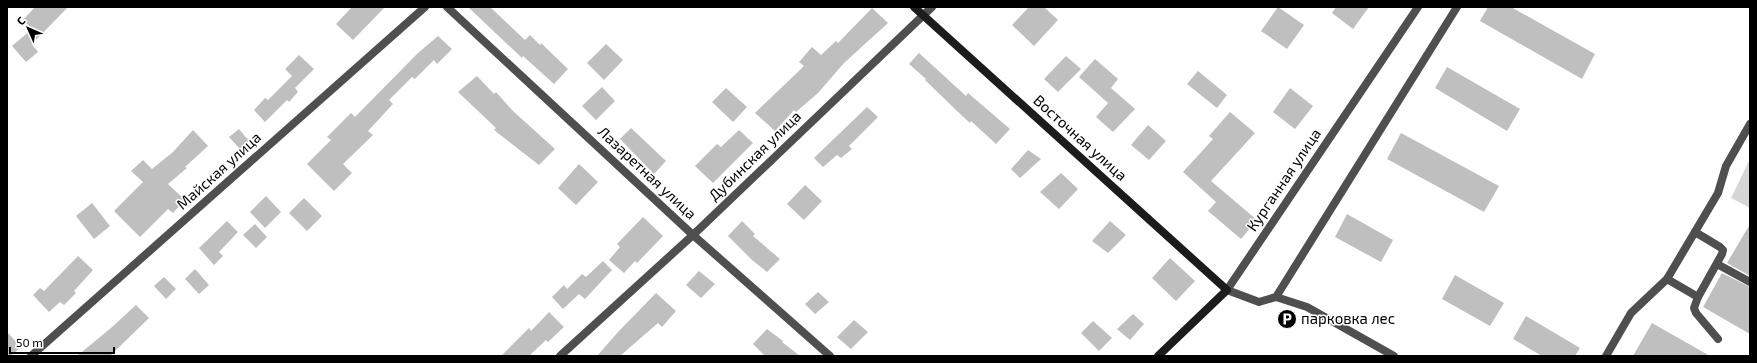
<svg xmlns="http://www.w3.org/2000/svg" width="1757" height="363" viewBox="0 0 1757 363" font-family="'Exo 2',sans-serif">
	<rect width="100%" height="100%" fill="#fff"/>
	<!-- green -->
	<polygon fill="#d6d6d6" points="1750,159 1750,208 1731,198"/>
	<!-- building -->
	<g fill="#bfbfbf">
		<polygon points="35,7 68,7 32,44 38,52 26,62 12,46 32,29 23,20"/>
		<polygon points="352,7 385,7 353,40 336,24"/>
		<polygon points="468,7 490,7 525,40 530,35 540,45 541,43 568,69 554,84 523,56 522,58"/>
		<polygon points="1029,7 1044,7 1058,20 1034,46 1012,25"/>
		<polygon points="1278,7 1304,25 1287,49 1261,31"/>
		<polygon points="1336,7 1369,7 1353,29 1332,13"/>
		<polygon points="1488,7 1511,7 1595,54 1582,79 1480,21"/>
		<polygon points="872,8 888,23 844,63 818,93 796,112 794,110 775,131 755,113 804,66 799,62 812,47 821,55 836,41 838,43"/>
		<polygon points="438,36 452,49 437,64 434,60 415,79 412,77 389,100 393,104 368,131 373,135 343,164 352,173 334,191 307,164 331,140 327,137 351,113 355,117 418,53"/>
		<polygon points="606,44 623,60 604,80 587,63"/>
		<polygon points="919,53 966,96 968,93 1010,129 996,144 971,121 970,123 958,112 925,80 926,79 909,64"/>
		<polygon points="299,55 314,69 295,88 298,92 289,102 287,100 265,122 254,110 265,98 268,100 292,76 285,69"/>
		<polygon points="1066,56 1081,69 1058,92 1044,79"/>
		<polygon points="1095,59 1118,79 1111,88 1135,109 1113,132 1096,117 1108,103 1079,77"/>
		<polygon points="1447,67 1520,109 1507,131 1435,88"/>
		<polygon points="1198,71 1227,95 1217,108 1187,84"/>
		<polygon points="477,76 494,94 496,92 513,111 555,149 539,165 494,130 496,128 458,92"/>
		<polygon points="602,87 615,101 596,120 582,106"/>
		<polygon points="726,88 747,107 733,122 712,102"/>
		<polygon points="1290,88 1313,106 1295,129 1273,112"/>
		<polygon points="867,107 878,117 849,146 852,149 841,158 837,155 823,167 814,158"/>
		<polygon points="1230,112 1255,133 1211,181 1257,220 1241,239 1208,211 1216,202 1183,172 1213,139 1209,136"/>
		<polygon points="1148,125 1166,141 1149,160 1131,145"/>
		<polygon points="631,128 666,161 654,174 620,139"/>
		<polygon points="239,129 249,141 240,149 229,137"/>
		<polygon points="193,130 208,146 185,167 187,168 168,184 185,200 173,213 168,209 140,237 114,211 143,182 131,171 143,160 152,169 173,152"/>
		<polygon points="739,130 753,143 713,183 695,166 717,144 721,147"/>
		<polygon points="1401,133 1499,186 1484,212 1387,159"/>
		<polygon points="1028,150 1041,159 1020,178 1011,169"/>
		<polygon points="579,164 598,182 576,205 558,188"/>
		<polygon points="1061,173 1078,189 1059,209 1040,192"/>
		<polygon points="805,185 822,201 804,220 787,204"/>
		<polygon points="266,196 281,212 265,228 250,212"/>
		<polygon points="304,198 322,216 307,231 289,213"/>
		<polygon points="92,203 110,226 94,239 76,216"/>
		<polygon points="1347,214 1393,240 1381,262 1335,237"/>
		<polygon points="643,217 663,236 637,263 635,261 624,273 609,260 620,247 617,244"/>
		<polygon points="227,221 238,232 219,252 223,256 214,265 199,248"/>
		<polygon points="742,221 755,234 753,236 780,259 767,272 752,260 728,236"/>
		<polygon points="1110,221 1126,235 1108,253 1092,241"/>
		<polygon points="255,224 267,237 256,248 243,235"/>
		<polygon points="1750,224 1750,276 1727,263"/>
		<polygon points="78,256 93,270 74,291 76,293 64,305 60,302 49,312 33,295 40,288 44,291"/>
		<polygon points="1170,258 1195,281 1176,301 1152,278"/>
		<polygon points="603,261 612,270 585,299 579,294 563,309 552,297 564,285 567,289 582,274 586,277"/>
		<polygon points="195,269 209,285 199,294 185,279"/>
		<polygon points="699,271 715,284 701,298 686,285"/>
		<polygon points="1722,273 1750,287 1750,334 1703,307"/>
		<polygon points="1455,275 1504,303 1490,326 1442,299"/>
		<polygon points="164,277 176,289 166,299 154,286"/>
		<polygon points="818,292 829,302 815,314 805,304"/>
		<polygon points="656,293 676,311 662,327 658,323 620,356 597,356 619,331"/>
		<polygon points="136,305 149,318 110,356 77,356 111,328"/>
		<polygon points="549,312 564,327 548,342 546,340 529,356 501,356 529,328 531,331"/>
		<polygon points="1133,314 1144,324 1130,340 1117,329"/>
		<polygon points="1526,316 1580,348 1575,356 1542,356 1513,339"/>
		<polygon points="854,320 868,332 851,349 837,337"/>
		<polygon points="1093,321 1112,338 1099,351 1081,333"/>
		<polygon points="1652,323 1710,356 1633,356"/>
		<polygon points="767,329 783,341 782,342 800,356 765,356 753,344"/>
		<polygon points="7,332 21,347 11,356 7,356"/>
	</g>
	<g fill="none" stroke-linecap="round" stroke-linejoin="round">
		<!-- lane -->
		<g stroke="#4f4f4f" stroke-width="8">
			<polyline points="1717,264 1750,282"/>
			<polyline points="1667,279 1698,297 1722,254 1723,250 1720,247 1695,232"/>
			<polyline points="1227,290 1259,302 1276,297 1307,307 1394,356"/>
			<polyline points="1276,297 1457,7"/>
			<polyline points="1698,297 1694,308 1696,313 1718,339"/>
			<polyline points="1606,356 1631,313 1667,279 1718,193 1726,166 1750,124"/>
		</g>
		<!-- street -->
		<g stroke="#4f4f4f" stroke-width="8">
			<polyline points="447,7 693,235 830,356"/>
			<polyline points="1227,290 1418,7"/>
			<polyline points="31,356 425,7"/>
			<polyline points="560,356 693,235 932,7"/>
		</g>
		<!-- secondary -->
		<polyline stroke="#1c1c1c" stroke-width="8" points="914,7 1227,290 1158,356"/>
	</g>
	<!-- icons -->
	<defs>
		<g id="parking-disc" transform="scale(1)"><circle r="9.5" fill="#000" stroke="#fff"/><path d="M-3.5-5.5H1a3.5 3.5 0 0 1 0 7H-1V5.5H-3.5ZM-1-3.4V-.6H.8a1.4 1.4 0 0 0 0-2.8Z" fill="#fff"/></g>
	</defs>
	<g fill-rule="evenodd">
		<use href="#parking-disc" x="1287" y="319"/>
	</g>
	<g text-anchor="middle" stroke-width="3" stroke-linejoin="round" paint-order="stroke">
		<!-- street labels -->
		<g font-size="15" fill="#000" stroke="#fff">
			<text transform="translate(1080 138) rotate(42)" y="5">Восточная улица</text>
			<text transform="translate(755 156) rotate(-44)" y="5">Дубинская улица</text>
			<text transform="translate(219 171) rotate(-42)" y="5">Майская улица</text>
			<text transform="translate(647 173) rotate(43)" y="5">Лазаретная улица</text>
			<text transform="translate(1284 180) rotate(-56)" y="5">Курганная улица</text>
		</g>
		<!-- poi labels -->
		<g font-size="15" fill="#000" stroke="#fff" text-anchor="start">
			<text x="1301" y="324">парковка лес</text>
		</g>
	</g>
	<!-- border -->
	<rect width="1757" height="363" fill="none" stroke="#000000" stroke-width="16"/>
	<!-- north arrow -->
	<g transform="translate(28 28) rotate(315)" stroke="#ffffff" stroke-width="3" paint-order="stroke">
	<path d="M0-3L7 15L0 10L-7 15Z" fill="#000000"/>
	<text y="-6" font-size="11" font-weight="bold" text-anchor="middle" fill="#000000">С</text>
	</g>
	<!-- scale -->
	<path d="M10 347v6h104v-6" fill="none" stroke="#000000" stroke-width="2"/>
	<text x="16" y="347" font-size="12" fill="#000000" stroke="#ffffff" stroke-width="3" paint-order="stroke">50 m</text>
</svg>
